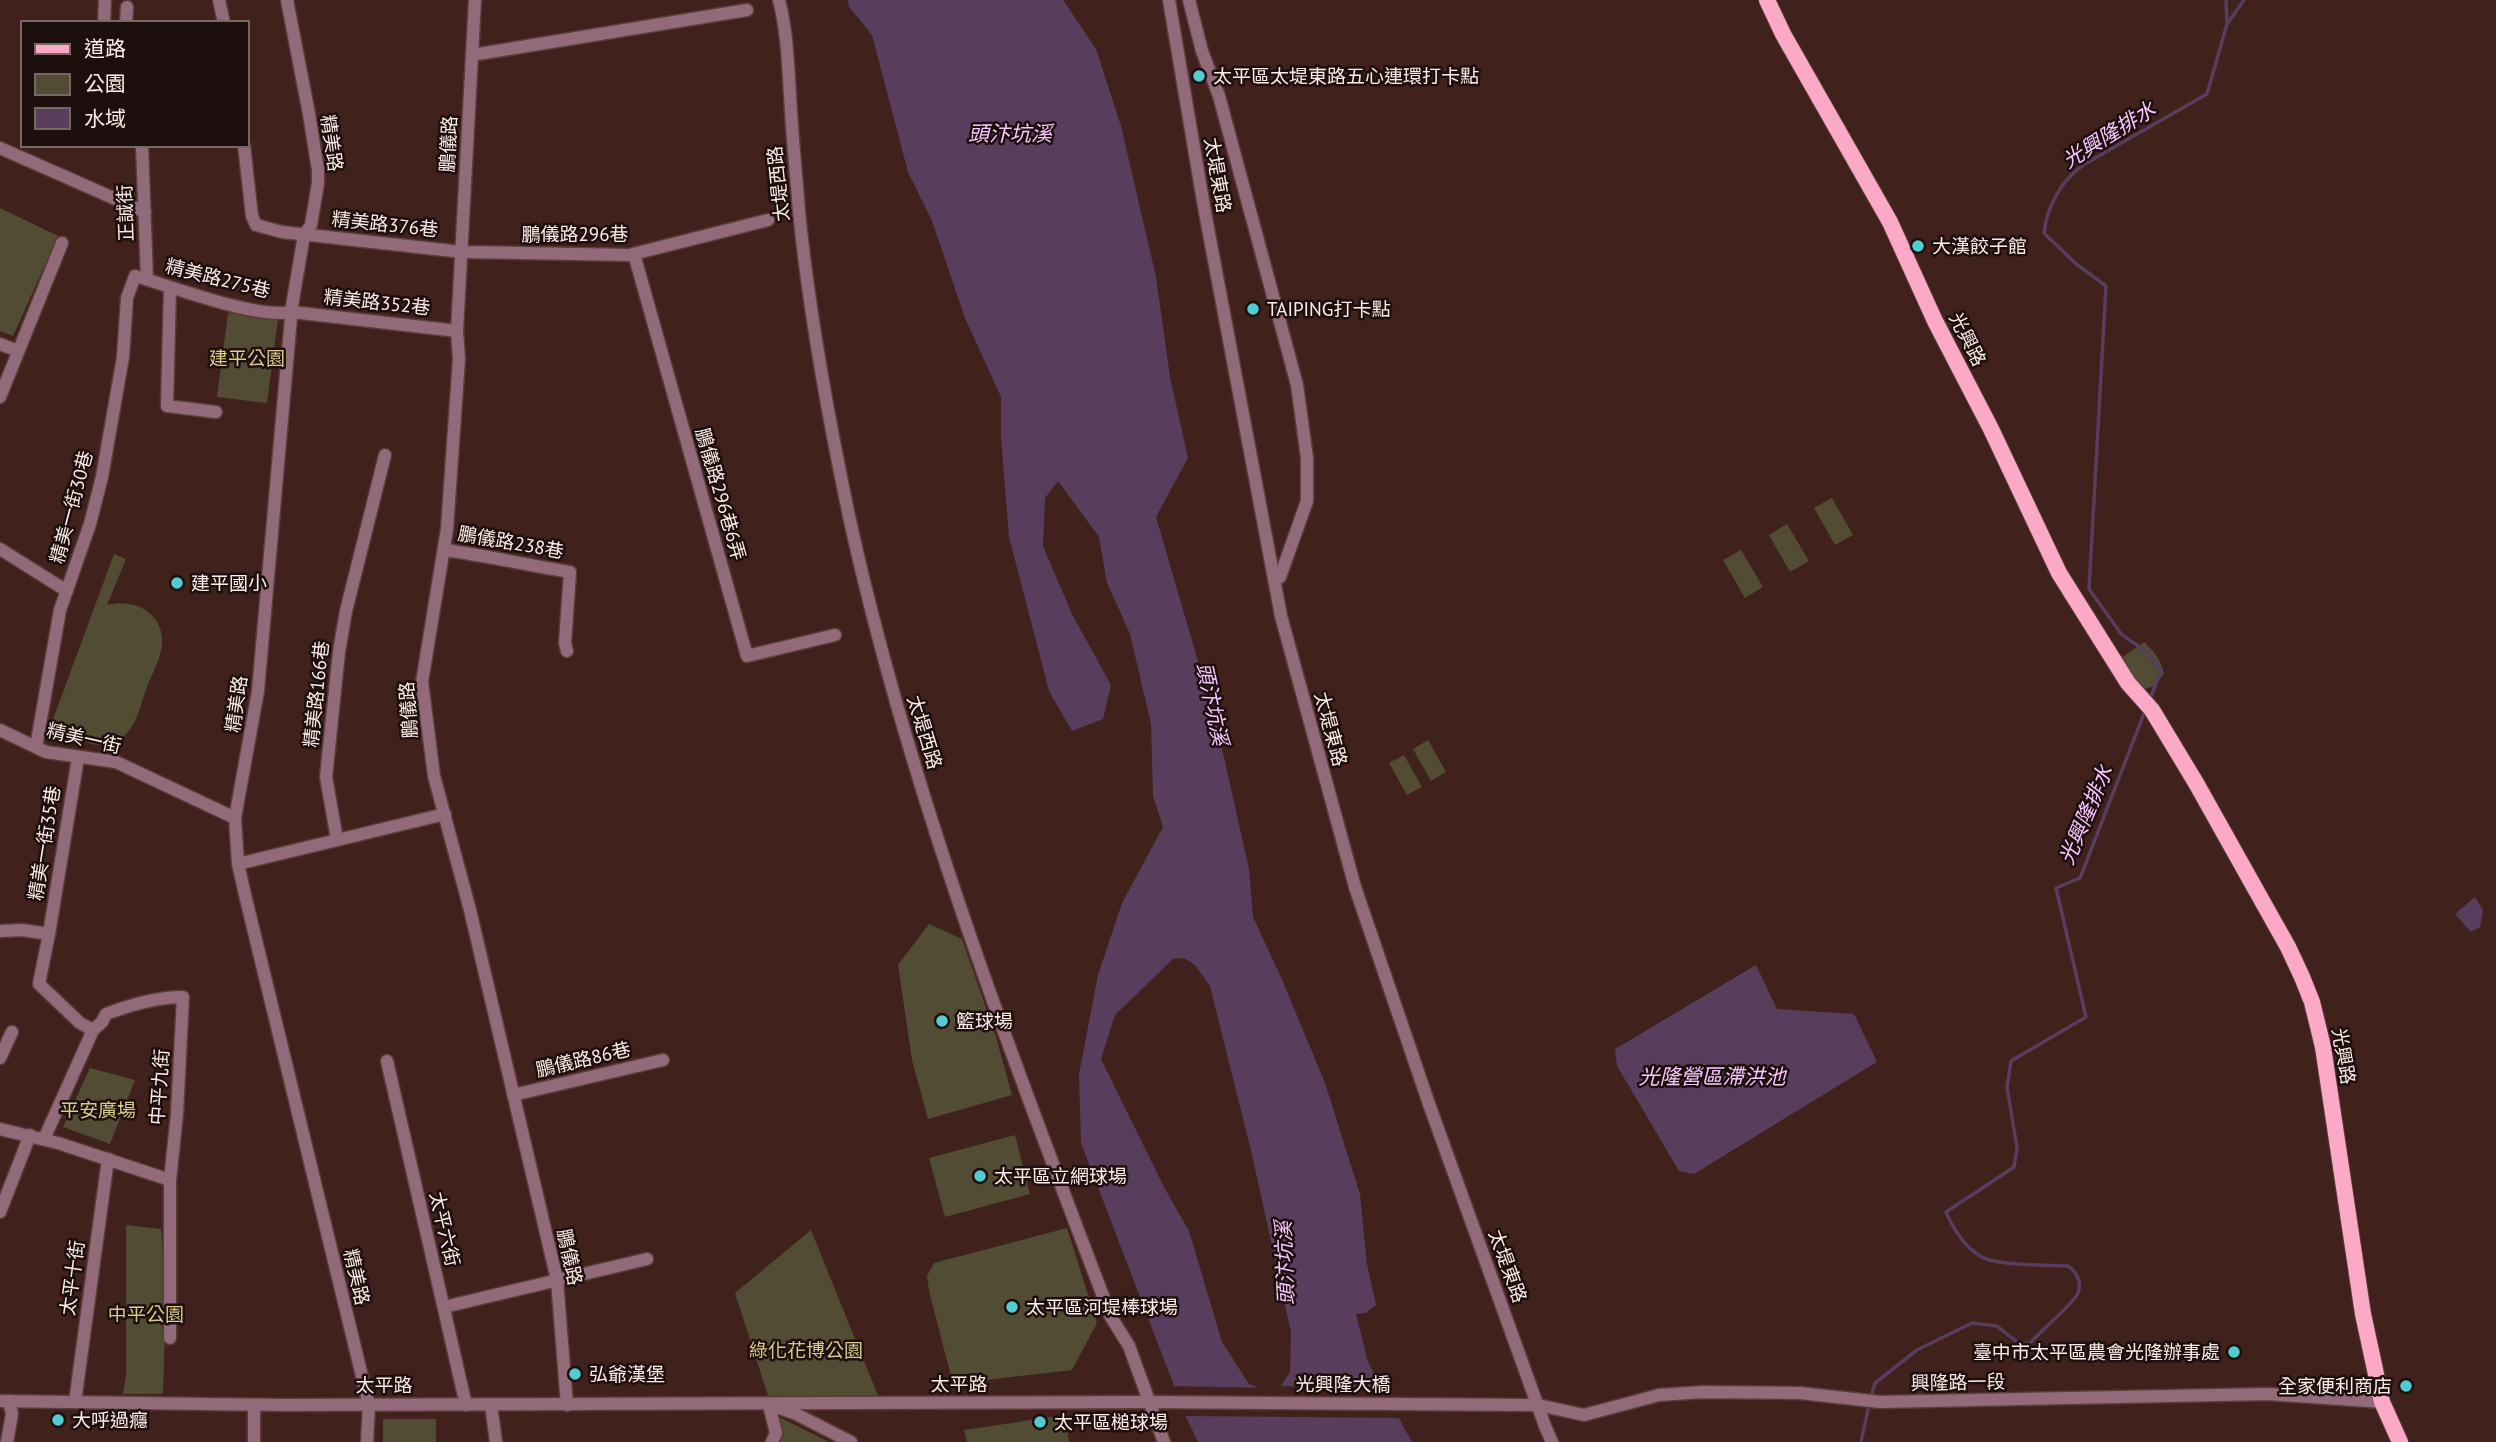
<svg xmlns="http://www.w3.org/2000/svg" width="2496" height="1442" viewBox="0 0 2496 1442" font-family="'PT Sans','Noto Sans TC',sans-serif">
	<rect width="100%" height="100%" fill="#40211c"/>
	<!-- green -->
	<g fill="#514c33">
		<polygon points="0,208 58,236 13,336 0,331"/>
		<polygon points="228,313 278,319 267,403 217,397"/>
		<polygon points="1832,498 1853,535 1835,545 1814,508"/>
		<polygon points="1787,524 1809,561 1790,572 1769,535"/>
		<polygon points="1741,550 1763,587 1745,598 1723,560"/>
		<path d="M 114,554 L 126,559 L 107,605 C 135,598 165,613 162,646 C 160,660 152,674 147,687 C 142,700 139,716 131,728 C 112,755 80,748 64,722 L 59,734 L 49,730 Z"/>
		<path d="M 2144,642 C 2154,652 2161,659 2164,674 L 2153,686 L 2143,690 L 2121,658 Z"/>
		<polygon points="1428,740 1446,772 1431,781 1413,749"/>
		<polygon points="1404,755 1422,787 1407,795 1389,763"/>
		<polygon points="929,924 962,939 996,1037 1012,1095 928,1119 912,1060 898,965"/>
		<polygon points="90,1068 135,1080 110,1144 63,1127"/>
		<polygon points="1015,1135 1030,1194 945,1217 929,1158"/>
		<polygon points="126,1225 161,1229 166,1297 163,1394 123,1394 126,1374"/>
		<polygon points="1067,1228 1097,1323 1072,1370 953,1384 929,1291 927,1276 934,1263"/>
		<polygon points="811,1230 879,1398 770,1402 735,1293"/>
		<polygon points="1064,1415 1069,1442 967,1442 964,1430"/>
		<polygon points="779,1417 829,1442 781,1442 778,1432"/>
		<rect x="383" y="1419" width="53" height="23"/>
	</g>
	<!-- water -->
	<g fill="#583d5c" fill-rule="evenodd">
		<path d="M 848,0 L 1063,0 L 1096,49 L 1121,126 L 1156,277 L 1170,377 L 1188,458 L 1156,517 L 1217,726 L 1249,869 L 1253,917 L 1281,977 L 1325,1083 L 1360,1194 L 1367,1264 L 1376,1305 L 1366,1313 L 1356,1314 L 1368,1362 L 1412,1442 L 1198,1442 L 1186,1417 L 1081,1143 L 1079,1074 L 1098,975 L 1122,903 L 1163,827 L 1153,796 L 1151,724 L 1130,634 L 1107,583 L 1099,537 L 1058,481 L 1045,498 L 1043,546 L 1072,614 L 1111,685 L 1103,719 L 1072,731 L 1049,691 L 1009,537 L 1001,438 L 1001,397 L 965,318 L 932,221 L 908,172 L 872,35 L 849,7 ZM 1184,958 L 1195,965 L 1210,986 L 1252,1155 L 1291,1332 L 1290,1372 L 1280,1387 L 1269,1392 L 1249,1384 L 1222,1342 L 1189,1231 L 1164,1187 L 1101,1059 L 1115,1015 L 1173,959 Z"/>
		<polygon points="2475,897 2483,910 2480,927 2471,932 2455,914"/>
		<polygon points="1756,965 1777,1009 1854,1014 1877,1062 1694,1174 1679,1171 1617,1066 1615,1049"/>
	</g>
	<!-- pier -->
	<polygon fill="#40211c" points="1170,1386 1269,1388 1273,1386 1385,1387 1402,1418 1184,1416 1183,1418"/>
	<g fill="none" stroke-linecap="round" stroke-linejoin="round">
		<!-- stream -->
		<g stroke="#583d5c" stroke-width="3.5">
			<polyline points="2227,24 2244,0"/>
			<path d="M 2149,701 L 2161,671 L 2146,651 L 2122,635 L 2089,589 L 2106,286 L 2075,263 L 2044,233 C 2047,206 2061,181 2083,165 L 2207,94 L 2227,24 L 2226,0"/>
			<path d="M 1871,1397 L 1875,1383 L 1917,1350 L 1972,1323 L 1997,1326 L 2021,1345 L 2030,1343 C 2039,1333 2072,1304 2077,1295 C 2083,1284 2077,1272 2068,1266 C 2048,1265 1995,1266 1980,1256 C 1964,1246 1953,1228 1946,1212 L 2014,1167 L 2017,1148 L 2007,1087 L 2011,1061 L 2086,1017 L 2056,888 L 2080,878 L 2145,711"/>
			<polyline points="1861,1442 1869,1405"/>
		</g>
		<!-- minor casing -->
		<g stroke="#5a3d39" stroke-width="15">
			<g id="minor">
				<polyline points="219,0 224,23"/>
				<polyline points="287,0 309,114 318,170 318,183 311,225 304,235 292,306 258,691 235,818 238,864 246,899 369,1405 367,1442"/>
				<polyline points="475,0 457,331 459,359 447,529 422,682 434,776 470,910 557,1280 567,1405"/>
				<path d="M 779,0 C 787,31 788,63 790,95 C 792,134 796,173 799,211 C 809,313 828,416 849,516 C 909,791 1011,1054 1111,1317 L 1129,1346 L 1164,1442"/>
				<polyline points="1169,0 1204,207 1281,616 1355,887 1429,1104 1545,1426 1552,1442"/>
				<polyline points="1189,0 1202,51 1219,96 1297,385 1307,458 1307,501 1280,577"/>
				<polyline points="104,23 105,0"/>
				<polyline points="126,23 127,7"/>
				<polyline points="472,55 747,10"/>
				<polyline points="142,145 147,279"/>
				<polyline points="244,145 252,216 256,225 282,232 462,252 629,255 768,220"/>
				<polyline points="0,148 145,212"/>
				<polyline points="634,254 747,656 835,635"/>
				<polyline points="170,288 167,406 216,412"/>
				<polyline points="0,344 18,351"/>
				<polyline points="0,397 62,243"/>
				<polyline points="0,549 67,591"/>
				<path d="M 445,550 C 487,556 528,565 570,572 L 565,643 L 567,651"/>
				<polyline points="0,730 46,752 116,762 235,818"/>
				<path d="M 36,747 L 60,610 L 90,524 L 102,477 L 123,357 L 127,298 L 135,276 C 174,287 255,319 292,312 L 457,331"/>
				<polyline points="337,839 326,777 339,652 346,611 385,455"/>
				<polyline points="238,864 445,814"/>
				<polyline points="0,931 22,930 49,934 39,984 80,1023 93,1030"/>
				<polyline points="49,934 78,758"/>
				<polyline points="0,1058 12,1032"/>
				<polyline points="387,1061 466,1405"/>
				<polyline points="513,1095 663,1060"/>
				<polyline points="0,1129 58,1143 170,1180"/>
				<path d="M 44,1139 L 93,1030 L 102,1022 L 106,1014 C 130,1005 156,997 183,997 L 177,1114 L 170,1180 L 170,1338"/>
				<polyline points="0,1212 30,1135"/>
				<polyline points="444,1307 647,1259"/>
				<polyline points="0,1401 281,1405 1149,1402 1538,1405 1584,1415 1659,1395 1703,1392 1800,1393 1880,1402 2268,1394 2382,1402"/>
				<polyline points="75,1402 108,1159"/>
				<polyline points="254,1405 254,1442"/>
				<polyline points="491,1405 496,1442"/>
				<polyline points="769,1405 776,1433 772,1442"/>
				<polyline points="779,1408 794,1413 851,1442"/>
				<polyline points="7,1442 12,1414 9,1401"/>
			</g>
		</g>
		<!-- major casing -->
		<g stroke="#5a3d39" stroke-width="18">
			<polyline id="major" points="1767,0 1783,34 1890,222 1935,321 1991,429 2059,573 2128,683 2152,710 2196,783 2288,947 2302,977 2312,1002 2323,1047 2363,1314 2382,1402 2400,1442"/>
		</g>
		<!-- minor -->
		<use href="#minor" stroke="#926a79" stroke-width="12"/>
		<!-- major -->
		<use href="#major" stroke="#fba9c7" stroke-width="16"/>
	</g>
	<!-- markers -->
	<g fill="#51ccd3" stroke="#1d0f0d" stroke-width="2.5">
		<circle cx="1199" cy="76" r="7"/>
		<circle cx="1918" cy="246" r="7"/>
		<circle cx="1253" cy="309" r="7"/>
		<circle cx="177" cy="583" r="7"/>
		<circle cx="942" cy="1021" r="7"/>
		<circle cx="980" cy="1176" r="7"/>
		<circle cx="1012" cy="1307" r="7"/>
		<circle cx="2234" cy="1352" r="7"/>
		<circle cx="575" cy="1374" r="7"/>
		<circle cx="2406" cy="1386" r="7"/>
		<circle cx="58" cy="1420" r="7"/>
		<circle cx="1040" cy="1422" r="7"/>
	</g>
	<g text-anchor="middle" stroke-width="5" stroke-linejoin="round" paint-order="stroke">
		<!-- poi labels -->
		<g font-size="19" fill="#fcebe8" stroke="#1d0f0d" text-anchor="start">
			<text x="1213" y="83">太平區太堤東路五心連環打卡點</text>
			<text x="1932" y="253">大漢餃子館</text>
			<text x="1267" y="316">TAIPING打卡點</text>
			<text x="191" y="590">建平國小</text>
			<text x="956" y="1028">籃球場</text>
			<text x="994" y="1183">太平區立網球場</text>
			<text x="1026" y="1314">太平區河堤棒球場</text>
			<text x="2220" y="1359" text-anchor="end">臺中市太平區農會光隆辦事處</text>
			<text x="589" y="1381">弘爺漢堡</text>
			<text x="2392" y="1393" text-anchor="end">全家便利商店</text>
			<text x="72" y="1427">大呼過癮</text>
			<text x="1054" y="1429">太平區槌球場</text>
		</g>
		<!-- street labels -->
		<g font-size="19" fill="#fcebe8" stroke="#1d0f0d">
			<text transform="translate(332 143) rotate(82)" y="7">精美路</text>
			<text transform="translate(448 144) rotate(-87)" y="7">鵬儀路</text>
			<text transform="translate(1218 175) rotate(80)" y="7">太堤東路</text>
			<text transform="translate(778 184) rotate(-96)" y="7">太堤西路</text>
			<text transform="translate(125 213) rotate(-92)" y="7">正誠街</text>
			<text transform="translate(385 224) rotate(6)" y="7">精美路376巷</text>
			<text x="575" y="241">鵬儀路296巷</text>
			<text transform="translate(218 278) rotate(14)" y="7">精美路275巷</text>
			<text transform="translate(377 302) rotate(6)" y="7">精美路352巷</text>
			<text transform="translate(1968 339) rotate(63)" y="7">光興路</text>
			<text transform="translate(721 494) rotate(74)" y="7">鵬儀路296巷6弄</text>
			<text transform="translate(71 507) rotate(-75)" y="7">精美一街30巷</text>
			<text transform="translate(511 542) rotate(10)" y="7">鵬儀路238巷</text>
			<text transform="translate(316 694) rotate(-84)" y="7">精美路166巷</text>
			<text transform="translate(236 704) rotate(-82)" y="7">精美路</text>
			<text transform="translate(408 710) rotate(-94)" y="7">鵬儀路</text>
			<text transform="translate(1331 729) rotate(75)" y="7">太堤東路</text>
			<text transform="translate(925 732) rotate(73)" y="7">太堤西路</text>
			<text transform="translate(84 738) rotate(13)" y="7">精美一街</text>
			<text transform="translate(44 843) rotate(-81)" y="7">精美一街35巷</text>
			<text transform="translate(2344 1056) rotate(80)" y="7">光興路</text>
			<text transform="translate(583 1059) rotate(-13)" y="7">鵬儀路86巷</text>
			<text transform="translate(159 1087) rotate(-86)" y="7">中平九街</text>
			<text transform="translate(445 1229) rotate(77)" y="7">太平六街</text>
			<text transform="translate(570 1257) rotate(78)" y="7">鵬儀路</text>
			<text transform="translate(1508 1266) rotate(70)" y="7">太堤東路</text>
			<text transform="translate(357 1277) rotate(77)" y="7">精美路</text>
			<text transform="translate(72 1278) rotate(-82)" y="7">太平十街</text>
			<text transform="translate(1958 1382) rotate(-1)" y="7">興隆路一段</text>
			<text x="959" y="1391">太平路</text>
			<text x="1343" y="1391">光興隆大橋</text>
			<text x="384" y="1392">太平路</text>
		</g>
		<!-- park labels -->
		<g font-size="19" fill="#d9cb85" stroke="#1d0f0d">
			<text x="247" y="365">建平公園</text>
			<text x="98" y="1117">平安廣場</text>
			<text x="146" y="1321">中平公園</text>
			<text x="806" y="1357">綠化花博公園</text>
		</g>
		<!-- water labels -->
		<g font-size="21" font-style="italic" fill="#f7c7ff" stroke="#1d0f0d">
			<text x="1010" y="141">頭汴坑溪</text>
			<text transform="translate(2109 135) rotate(-32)" y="7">光興隆排水</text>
			<text transform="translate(1212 704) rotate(78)" y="7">頭汴坑溪</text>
			<text transform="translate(2086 815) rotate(-67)" y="7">光興隆排水</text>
			<text x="1712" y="1084">光隆營區滯洪池</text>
			<text transform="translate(1285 1263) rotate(-92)" y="7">頭汴坑溪</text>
		</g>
	</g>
	<!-- legend -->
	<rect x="21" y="21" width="228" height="126" fill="#1d0f0d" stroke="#766765" stroke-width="2"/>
	<rect x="35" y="44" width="35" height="10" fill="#fba9c7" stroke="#766765" stroke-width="2"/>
	<text x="84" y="56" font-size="21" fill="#fcebe8">道路</text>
	<rect x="35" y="74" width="35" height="21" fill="#514c33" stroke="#766765" stroke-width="2"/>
	<text x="84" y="91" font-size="21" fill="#fcebe8">公園</text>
	<rect x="35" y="108" width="35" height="21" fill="#583d5c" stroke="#766765" stroke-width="2"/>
	<text x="84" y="126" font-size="21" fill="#fcebe8">水域</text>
</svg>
